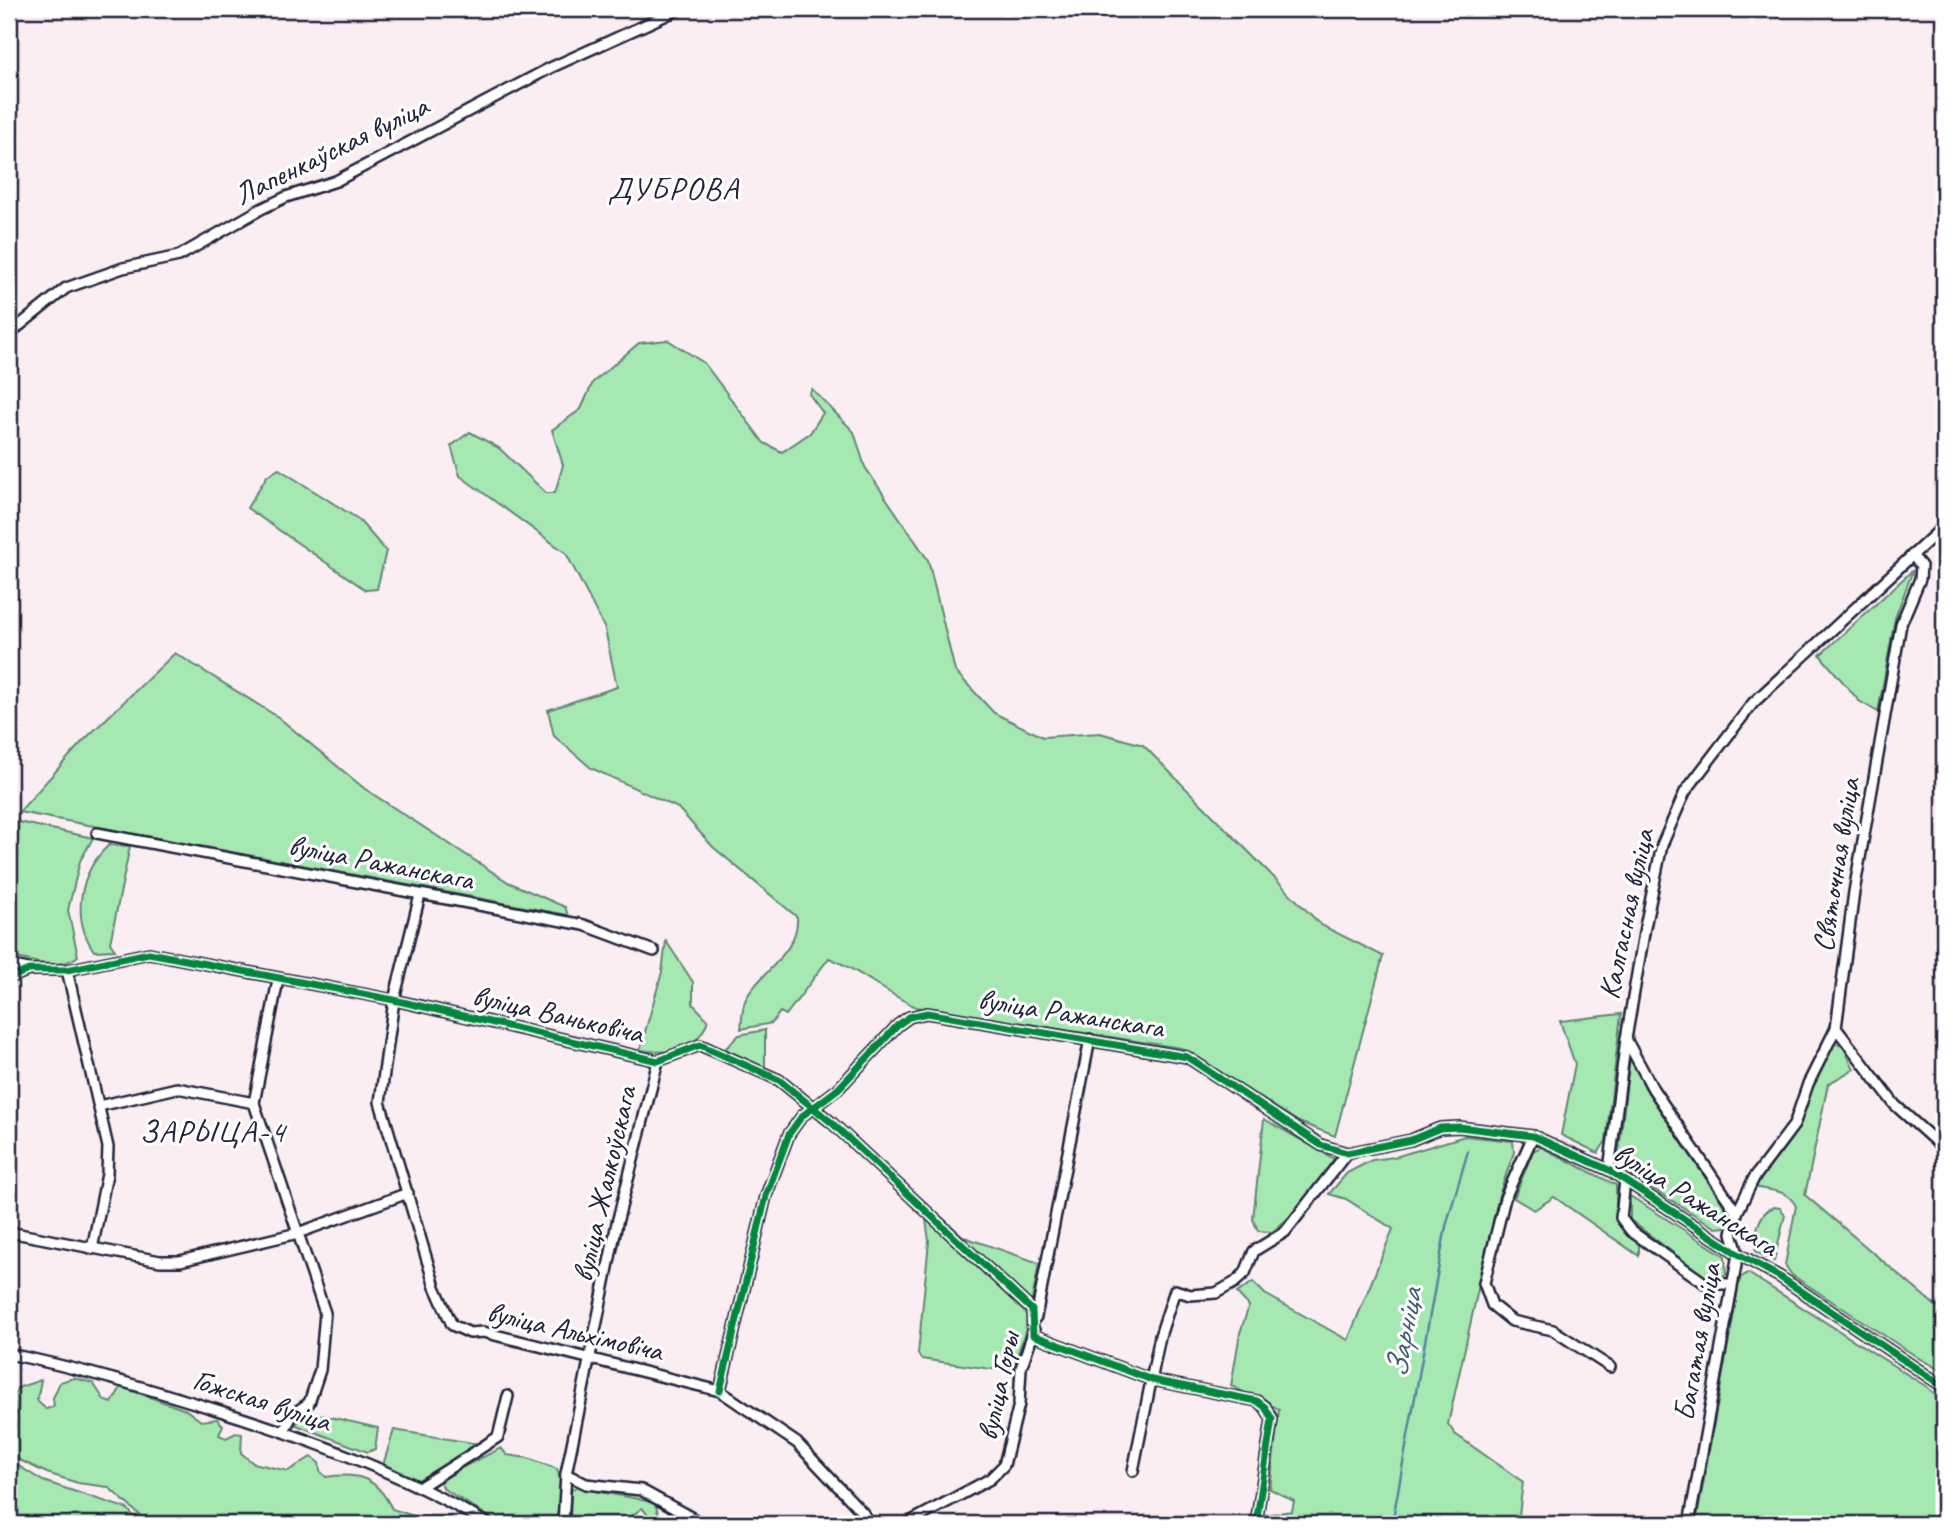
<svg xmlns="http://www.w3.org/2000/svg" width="1953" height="1533" viewBox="0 0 1953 1533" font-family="Caveat,sans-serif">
	<rect width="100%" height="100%" fill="#faeef2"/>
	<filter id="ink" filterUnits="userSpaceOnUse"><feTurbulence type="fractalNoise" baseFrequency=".0143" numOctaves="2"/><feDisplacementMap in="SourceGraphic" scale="14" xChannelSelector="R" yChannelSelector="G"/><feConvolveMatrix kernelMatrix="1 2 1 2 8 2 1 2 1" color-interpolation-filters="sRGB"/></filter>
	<g filter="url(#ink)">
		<!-- green -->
		<g fill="#a6e8b2" stroke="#648576" stroke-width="2">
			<path d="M 668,340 L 704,363 L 764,443 L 782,452 L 810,433 L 823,413 L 809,394 L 812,389 L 854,432 L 865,467 L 928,560 L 955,671 L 994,713 L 1043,737 L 1100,733 L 1143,745 L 1321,925 L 1383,956 L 1335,1136 L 1299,1122 L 1181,1048 L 916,1007 C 883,992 862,971 829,958 L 786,1015 L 780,1012 L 772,1023 L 741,1029 C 742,1020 742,1009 745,1001 C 754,977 800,953 797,917 L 713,847 L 678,808 L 591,768 L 554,736 L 548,710 L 617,687 L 605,629 L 566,553 L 460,476 L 451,446 L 470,432 L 499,448 L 546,493 L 555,493 L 563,465 L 552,430 L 581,409 L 593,382 L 639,343 Z"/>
			<polygon points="279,469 358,519 386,551 377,589 366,590 247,508 267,476"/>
			<polygon points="1913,570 1895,618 1878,712 1859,701 1820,655"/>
			<polygon points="175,653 278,717 365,789 508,882 565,907 568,915 19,812 82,742"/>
			<path d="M 9,820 L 93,838 L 80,861 L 68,910 L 78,956 C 60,971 30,961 9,956 Z"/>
			<path d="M 109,845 L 130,846 L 110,943 L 115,950 L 94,951 C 71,918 79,872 109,845 Z"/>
			<path d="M 666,941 L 693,982 L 693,1004 L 708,1020 C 698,1051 669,1055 640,1050 L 662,972 Z"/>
			<polygon points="1621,1014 1606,1141 1598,1153 1561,1135 1575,1064 1560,1021"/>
			<polygon points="765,1030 765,1068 725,1049 739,1035"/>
			<path d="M 1834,1043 L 1843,1046 L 1854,1069 L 1828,1084 L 1805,1195 L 1944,1313 L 1944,1372 L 1920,1359 L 1792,1275 L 1785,1265 L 1796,1206 C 1786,1188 1773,1192 1755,1187 L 1792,1138 L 1814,1080 Z"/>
			<polygon points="1630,1055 1645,1088 1727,1210 1725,1227 1716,1228 1629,1174 1619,1152"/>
			<polygon points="1264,1119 1334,1159 1298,1210 1272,1232 1258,1231 1253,1219"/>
			<polygon points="1465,1136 1513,1141 1514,1152 1499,1195 1448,1424 1455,1434 1523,1482 1518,1524 1263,1524 1265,1515 1292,1511 1294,1501 1270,1489 1279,1409 1231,1386 1240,1333 1249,1306 1237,1293 1253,1282 1265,1294 1348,1340 1393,1229 1346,1199 1329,1194 1347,1173 1372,1160 1395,1157"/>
			<polygon points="1541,1147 1616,1185 1616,1218 1639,1242 1639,1256 1554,1197 1534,1210 1514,1198 1533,1151"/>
			<polygon points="1630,1196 1725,1256 1726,1275 1710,1281 1630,1220"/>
			<path d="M 1774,1207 L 1780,1208 L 1785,1215 L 1774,1261 L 1756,1252 C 1753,1237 1758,1212 1774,1207 Z"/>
			<polygon points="938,1214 964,1237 1039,1263 1032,1300 1028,1301 938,1218"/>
			<polygon points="926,1219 1030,1317 1012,1372 921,1359 918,1354 929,1241"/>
			<polygon points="1748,1273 1927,1387 1944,1402 1944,1524 1696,1524 1740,1278"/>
			<path d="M 74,1378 L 93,1383 L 105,1401 L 112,1403 L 121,1387 L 186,1410 L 201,1421 L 217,1419 L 223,1425 L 219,1435 L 226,1438 L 236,1433 L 242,1434 L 241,1453 L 253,1463 L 288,1471 L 311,1457 L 319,1463 L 320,1471 L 326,1477 C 360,1472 377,1478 392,1509 L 420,1518 L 448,1517 L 460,1524 L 150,1524 L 108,1487 L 78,1483 L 47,1473 L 9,1455 L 9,1422 L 16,1412 L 14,1398 L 17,1388 L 41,1380 L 37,1401 L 46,1409 L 54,1406 L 53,1398 L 60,1382 Z"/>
			<polygon points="313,1413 378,1428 375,1449 368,1452 296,1425 299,1419"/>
			<polygon points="394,1430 479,1444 418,1480 383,1465"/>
			<polygon points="501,1448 507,1455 528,1458 557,1469 560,1480 557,1524 501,1524 444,1489 440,1482 463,1467"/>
			<polygon points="9,1460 43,1481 128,1509 139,1524 9,1524"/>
			<path d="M 578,1486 C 603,1496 630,1494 655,1504 L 662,1524 L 656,1524 L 642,1508 L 622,1524 L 570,1524 L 571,1490 Z"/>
		</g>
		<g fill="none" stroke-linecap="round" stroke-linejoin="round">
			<!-- stream -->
			<polyline stroke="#58849c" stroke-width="2.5" points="1392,1524 1446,1226 1468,1151"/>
			<!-- minor casing -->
			<g stroke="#22223b" stroke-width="14">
				<g id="minor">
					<polyline points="9,334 66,288 123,268 179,256 261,209 286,197 336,181 550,68 680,9"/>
					<polyline points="1912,555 1921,566 1920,579 1901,624 1854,892 1836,1028 1895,1105 1944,1149"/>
					<polyline points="97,833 584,925 654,951"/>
					<polyline points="420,895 394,1000 380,1102 435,1287 452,1325 470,1333 483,1332 720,1391 797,1443 863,1513 869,1524"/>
					<polyline points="9,965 28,969"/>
					<polyline points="67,970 108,1147 107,1174 92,1249"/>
					<polyline points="9,978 29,970 67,970 149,953 394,1000 658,1061 700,1045 779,1080 832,1123 1032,1310 1033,1335 1152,1380 1257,1401 1265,1407 1272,1419 1256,1524"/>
					<polyline points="278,980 254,1103 325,1313 320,1370 309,1403 293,1414 284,1431"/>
					<polyline points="1626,1039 1653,1089 1737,1213"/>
					<polyline points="99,1106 177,1088 254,1103"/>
					<polyline points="1533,1136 1505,1198 1484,1283 1492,1305 1512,1321 1553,1330 1610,1367"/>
					<polyline points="1609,1170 1626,1039 1645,927 1662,845 1685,792 1753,703 1944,526"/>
					<polyline points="1625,1180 1621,1218 1631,1231 1706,1284 1730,1284"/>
					<polyline points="9,1232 160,1261 180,1261 298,1233 408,1193"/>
					<polyline points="1036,1317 1090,1039"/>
					<path d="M 9,1354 C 79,1368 146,1388 214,1409 C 310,1439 402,1473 488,1524"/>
					<polyline points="720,1391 766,1196 789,1134 802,1116 838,1089 898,1025 909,1017 927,1013 1187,1057 1321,1145 1347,1153 1411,1140 1440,1128 1459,1127 1533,1136 1609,1170 1738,1254 1780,1277 1944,1387"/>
					<polyline points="1133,1471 1160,1336 1175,1290 1190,1295 1216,1293 1234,1283 1245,1273 1254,1251 1285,1232 1347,1153"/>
					<polyline points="566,1474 586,1484 641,1490 703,1524"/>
					<polyline points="420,1487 498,1437 508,1396"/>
					<polyline points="563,1524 566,1474 617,1223 658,1061"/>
					<polyline points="906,1524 990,1479 1004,1465 1019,1404 1021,1368 1034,1330"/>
					<polyline points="1689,1524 1738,1254 1732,1233 1737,1213 1754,1178 1794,1125 1808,1084 1836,1028"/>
				</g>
			</g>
			<!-- minor -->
			<use href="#minor" stroke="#fff" stroke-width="9"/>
			<!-- cycleway casing -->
			<g stroke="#fff" stroke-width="11">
				<g id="cycleway">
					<polyline points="9,978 29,970 67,970 149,953 394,1000 658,1061 700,1045 779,1080 832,1123 1032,1310 1033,1335 1152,1380 1257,1401 1265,1407 1272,1419 1256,1524"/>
					<polyline points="720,1391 766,1196 789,1134 802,1116 838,1089 898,1025 909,1017 927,1013 1187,1057 1321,1145 1347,1153 1411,1140 1440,1128 1459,1127 1533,1136 1609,1170 1738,1254 1780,1277 1944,1387"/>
				</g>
			</g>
			<!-- cycleway -->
			<use href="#cycleway" stroke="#00873e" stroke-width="7"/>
		</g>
	</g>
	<g text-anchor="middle" stroke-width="6" stroke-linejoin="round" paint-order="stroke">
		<!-- street labels -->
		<g font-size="30" fill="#22223b" stroke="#fff">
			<text transform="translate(331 150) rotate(-26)" y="10">Лапенкаўская вуліца</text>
			<text transform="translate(381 862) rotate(11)" y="10">вуліца Ражанскага</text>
			<text transform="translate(1836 865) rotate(-81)" y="10">Святочная вуліца</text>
			<text transform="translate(1626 914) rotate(-78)" y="10">Калгасная вуліца</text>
			<text transform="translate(1071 1013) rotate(9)" y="10">вуліца Ражанскага</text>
			<text transform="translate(558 1014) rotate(13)" y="10">вуліца Ваньковіча</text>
			<text transform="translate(604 1184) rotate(-77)" y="10">вуліца Жалкоўскага</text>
			<text transform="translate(1696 1199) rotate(32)" y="10">вуліца Ражанскага</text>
			<text transform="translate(575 1331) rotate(13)" y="10">вуліца Альхімовіча</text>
			<text transform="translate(1697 1342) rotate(-80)" y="10">Багатая вуліца</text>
			<text transform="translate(998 1386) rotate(-78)" y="10">вуліца Горы</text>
			<text transform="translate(262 1400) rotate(18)" y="10">Гожская вуліца</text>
		</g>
		<!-- neighbourhood labels -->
		<g font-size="32" letter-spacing="2" fill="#22223b" stroke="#fff">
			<text x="674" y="199">ДУБРОВА</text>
			<text x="213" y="1142">ЗАРЫЦА-4</text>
		</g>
		<!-- water labels -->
		<g font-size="32" font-style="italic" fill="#425b73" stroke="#fff">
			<text transform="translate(1403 1333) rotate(-80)" y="11">Зарніца</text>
		</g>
	</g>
	<!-- margin -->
	<rect width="1953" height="1533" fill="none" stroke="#fff" stroke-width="35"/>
	<rect x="18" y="18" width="1918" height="1498" fill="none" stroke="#22223b" stroke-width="2.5" filter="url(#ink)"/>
</svg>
